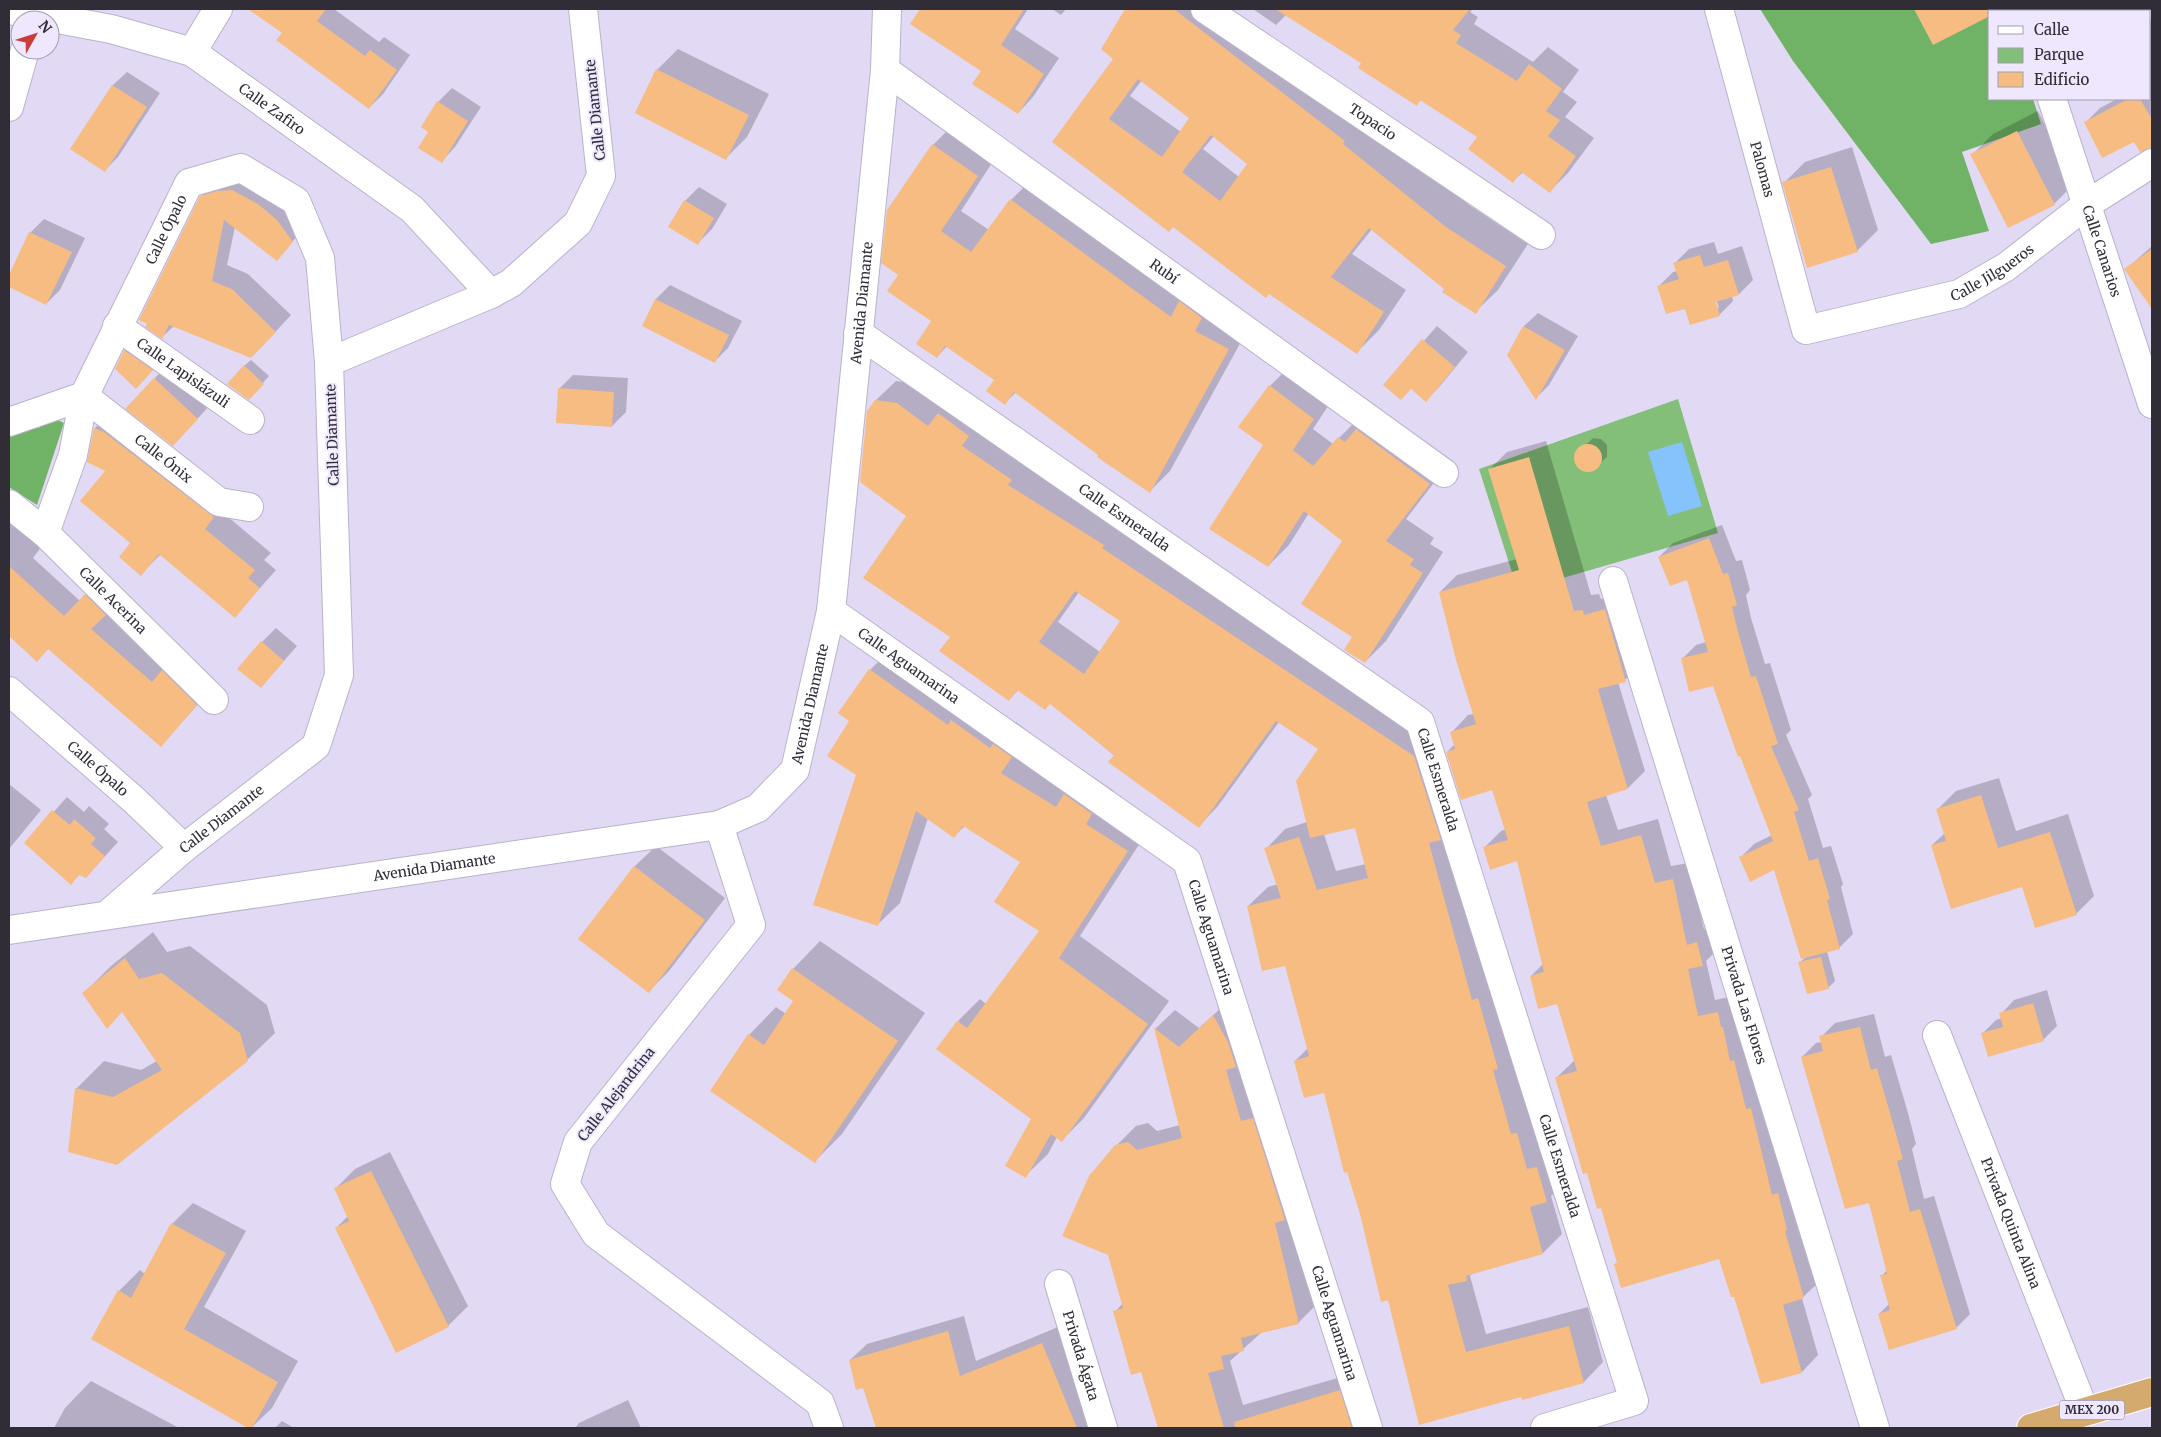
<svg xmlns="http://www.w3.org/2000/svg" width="2161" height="1437" viewBox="0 0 2161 1437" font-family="Merriweather,serif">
	<rect width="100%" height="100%" fill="#e2d9f5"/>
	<!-- green -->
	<polygon fill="#83bf79" points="1678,399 1718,533 1518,591 1479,469"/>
	<!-- forest -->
	<g fill="#70b366">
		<polygon points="1760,9 2005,9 2005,11 1990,11 1990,99 2033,99 2041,124 1962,152 1989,231 1931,244 1793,61"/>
		<polygon points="2036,9 2109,9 2103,11 2037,11"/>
		<polygon points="52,417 64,423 37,505 9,487 9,429 39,428"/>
	</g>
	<!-- water -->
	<polygon fill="#86c2fb" points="1682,442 1702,506 1668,516 1648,452"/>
	<!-- shadow -->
	<g fill="#0003" fill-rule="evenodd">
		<polygon points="250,9 334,9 379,42 384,37 410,55 383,94 369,108 283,32"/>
		<polygon points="921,9 1028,9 1015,29 1059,58 1033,97 1018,113 983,71 911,24"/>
		<polygon points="1052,9 1066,9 1061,15"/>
		<path d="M 1127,9 L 1225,9 L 1469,205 L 1528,244 L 1498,290 L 1475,312 L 1372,229 L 1352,254 L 1406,290 L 1379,330 L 1357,352 L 1053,142 L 1115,58 L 1102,49 ZM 1142,80 L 1191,118 L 1181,132 L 1130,96 ZM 1214,136 L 1249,164 L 1239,177 L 1203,149 Z"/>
		<polygon points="1253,9 1473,9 1470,12 1478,17 1474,24 1533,62 1548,47 1579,70 1563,92 1577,102 1565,117 1594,138 1568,173 1550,191 1523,172 1513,181 1479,137 1421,100 1416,104 1363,62 1287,14 1276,25"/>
		<polygon points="1918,9 1994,9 1992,11 1916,11"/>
		<polygon points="2152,18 2152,128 2103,156 2085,123 2100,108 2117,99 2150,99 2150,20"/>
		<polygon points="678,49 769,94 747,137 726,158 657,70"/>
		<polygon points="127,72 160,93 118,157 104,171 72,149 113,85"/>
		<polygon points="452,88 481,107 455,147 442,161 438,102"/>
		<polygon points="2038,111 2075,183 2054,204 2009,227 1972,155 1993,134"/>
		<polygon points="953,125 997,155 961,211 989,230 1011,200 1031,180 1248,329 1170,471 1150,491 1016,392 1005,403 995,379 947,346 937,357 933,321 900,275 933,145"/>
		<polygon points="1852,147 1878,230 1857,251 1784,183 1805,162"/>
		<polygon points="234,176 308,225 276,259 235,227 227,265 248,274 291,315 267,341 174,326 162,337 201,197 217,181"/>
		<polygon points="699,187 727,204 712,229 698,243 685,201"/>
		<polygon points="44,219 85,238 60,290 46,304 9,285 9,278 30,233"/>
		<path d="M 1714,242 L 1718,254 L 1742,246 L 1753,280 L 1739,294 L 1732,296 L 1733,301 L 1719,315 L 1685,307 L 1659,286 L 1673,272 L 1677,271 L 1675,263 L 1689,249 ZM 1715,296 L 1719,308 L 1716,308 Z"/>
		<polygon points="2152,246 2152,307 2126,269"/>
		<polygon points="670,285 742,321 728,348 714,362 643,326 656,299"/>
		<polygon points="1538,313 1578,336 1549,385 1536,398 1508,355 1524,326"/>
		<polygon points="1437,326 1468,352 1440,386 1426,400 1412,388 1385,385"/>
		<polygon points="132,344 158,363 143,381 125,351"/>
		<polygon points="251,360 269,376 255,392 244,366"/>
		<polygon points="168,365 211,404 187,430 154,379"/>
		<polygon points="1291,365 1334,397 1313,429 1333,444 1360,417 1450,462 1406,519 1434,538 1430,544 1443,552 1386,641 1365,662 1354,637 1344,541 1309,513 1289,545 1268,566 1264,445 1270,386"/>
		<polygon points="573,375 628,378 626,412 612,426 559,389"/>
		<path d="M 896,381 L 917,384 L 1433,736 L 1566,1181 L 1551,1196 L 1562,1234 L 1543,1253 L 1474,1272 L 1470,1276 L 1486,1334 L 1588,1307 L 1603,1362 L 1584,1382 L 1523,1398 L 1389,1299 L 1361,1214 L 1325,1092 L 1295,1061 L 1308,1048 L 1286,964 L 1248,906 L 1268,887 L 1278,884 L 1266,849 L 1285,829 L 1307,822 L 1319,749 L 1279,722 L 1218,806 L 1199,826 L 1051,703 L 1019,689 L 1009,700 L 951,636 L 908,516 L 876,400 ZM 1079,592 L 1121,620 L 1100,652 L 1058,622 ZM 1356,826 L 1366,864 L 1336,871 L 1324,834 Z"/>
		<polygon points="112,411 221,511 271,553 264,560 276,570 235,616 161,554 141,574 107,471 88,462 95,428"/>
		<polygon points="1593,438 1601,439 1607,445 1607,457 1594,469 1582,469 1576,461 1576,454"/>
		<polygon points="1546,441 1591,595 1599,594 1601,599 1622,593 1642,664 1625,680 1618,682 1645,771 1628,788 1606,795 1618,830 1658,819 1671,866 1689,863 1704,929 1714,926 1719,948 1706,961 1715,1000 1734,996 1820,1281 1802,1298 1818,1355 1802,1372 1735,1296 1719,1258 1615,1264 1618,1262 1602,1206 1557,1077 1575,1060 1558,1002 1531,976 1543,964 1518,860 1485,847 1501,831 1506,829 1493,788 1447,752 1455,744 1452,732 1468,715 1474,714 1440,592 1457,575 1517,559 1490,469 1507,452"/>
		<polygon points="9,514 45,542 33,558 80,601 101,579 120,598 106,613 168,666 212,689 161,745 49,648 37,660 9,635 9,624 23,608 9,596"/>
		<polygon points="1722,525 1736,561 1742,560 1750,590 1746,595 1751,618 1765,664 1770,663 1791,730 1786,735 1812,795 1808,799 1823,848 1831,846 1843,884 1841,887 1853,934 1839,948 1827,951 1835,981 1828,988 1799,963 1806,957 1775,868 1740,858 1754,844 1772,835 1714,685 1682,659 1696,645 1706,642 1688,578 1659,557 1673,543"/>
		<polygon points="276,628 297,646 261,687 262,642"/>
		<polygon points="892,648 1012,726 1016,722 1033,735 1022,751 1076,784 1087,773 1114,791 1107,802 1149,829 1080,936 1169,1001 1084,1118 1062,1140 1057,1137 1048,1154 1025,1176 1033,1119 958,1021 980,999 986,1004 1041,930 1022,861 965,826 954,836 928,818 900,903 877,925 851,721 870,670"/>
		<polygon points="1999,778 2016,831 2068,814 2094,896 2076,914 2023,885 1932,845 1945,833 1938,809 1956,791"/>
		<polygon points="9,784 41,810 9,849"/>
		<polygon points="67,797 84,812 89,806 109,824 104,829 118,842 86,877 80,874 71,883 26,843"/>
		<polygon points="656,846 725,898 669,971 648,992 580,939 635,866"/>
		<polygon points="153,932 167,952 190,946 267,1005 275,1033 247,1060 117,1163 76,1089 104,1061 141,1070 157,1061 123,1011 84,993 111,966"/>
		<polygon points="820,941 925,1013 842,1134 815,1161 749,1035 776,1007 786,1014 795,1001 793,969"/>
		<polygon points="2047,990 2057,1026 2043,1040 1982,1034 1996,1020 2002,1018 2001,1014 2014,1000"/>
		<polygon points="1233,997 1318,1303 1298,1323 1262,1332 1230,1361 1243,1405 1359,1372 1378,1428 1159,1428 1142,1371 1115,1312 1123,1303 1116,1146 1136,1126 1148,1123 1157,1131 1180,1125 1155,1029 1175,1010 1199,1028"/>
		<polygon points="1874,1014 1885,1057 1891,1055 1908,1113 1916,1144 1912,1149 1924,1199 1934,1196 1970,1314 1956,1328 1879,1314 1889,1304 1882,1276 1887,1270 1869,1201 1802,1057 1816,1043 1822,1042 1821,1037 1835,1023"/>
		<polygon points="390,1152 468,1306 448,1326 336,1228 348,1216 335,1189 355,1169"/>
		<polygon points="193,1203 246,1231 204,1307 298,1361 272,1408 251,1428 92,1338 119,1291 140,1270 145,1274 172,1224"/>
		<polygon points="964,1316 976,1361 1058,1327 1097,1428 878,1428 863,1386 850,1360 867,1344"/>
		<polygon points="91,1381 179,1428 54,1428 65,1408"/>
		<polygon points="628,1400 641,1428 575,1428 579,1423"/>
		<polygon points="282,1421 294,1428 275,1428"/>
	</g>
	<!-- building -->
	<g fill="#f7bc81" fill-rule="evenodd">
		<polygon points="248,9 326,9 317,21 365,56 370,50 397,70 369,109 276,40 282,33"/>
		<polygon points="920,9 1024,9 1001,45 1044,74 1018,114 972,84 981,71 910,24"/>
		<path d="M 1125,9 L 1174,9 L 1345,141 L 1343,144 L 1446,227 L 1506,266 L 1476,314 L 1442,292 L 1444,289 L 1369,228 L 1331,277 L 1384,312 L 1357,354 L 1269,294 L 1266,298 L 1173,227 L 1169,232 L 1052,142 L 1113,59 L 1101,49 ZM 1138,79 L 1189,118 L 1162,157 L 1109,119 ZM 1211,135 L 1247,164 L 1220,201 L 1182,172 Z"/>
		<polygon points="1275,9 1470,9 1453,30 1461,35 1456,43 1517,81 1529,64 1562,89 1546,111 1560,120 1548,136 1576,156 1550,193 1521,172 1513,183 1468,149 1477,137 1420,100 1417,106 1358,68 1361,63"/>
		<polygon points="1914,9 2005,9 1990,11 1990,16 1933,45"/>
		<polygon points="656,69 749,115 726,160 635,113"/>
		<polygon points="112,85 147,107 105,172 70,149"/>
		<polygon points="2128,99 2140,99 2152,119 2152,148 2140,152 2134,142 2102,158 2084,122"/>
		<polygon points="437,101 468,121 442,163 418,148 428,132 421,127"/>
		<polygon points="2017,131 2055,205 2008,228 1970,154"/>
		<polygon points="932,144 978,176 941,231 971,252 1010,199 1171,317 1179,301 1202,318 1195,331 1229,349 1150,493 1097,457 1098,455 1014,392 1005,405 986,391 994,380 945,346 937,358 916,344 931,321 887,291 898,275 881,263 887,210"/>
		<polygon points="1831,167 1858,252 1807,268 1782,182"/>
		<polygon points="232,190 258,204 277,220 293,242 277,261 224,220 212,281 232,289 276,332 251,358 169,325 162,339 145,327 147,324 139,320 200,196 217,191"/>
		<polygon points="684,200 714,218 698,245 668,227"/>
		<polygon points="29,232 72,252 46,305 9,287 9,275"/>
		<polygon points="2152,249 2152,309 2124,269"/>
		<polygon points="1700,255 1704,267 1728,260 1739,295 1716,302 1720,316 1690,325 1685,309 1666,314 1657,286 1679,279 1673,263"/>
		<polygon points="655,299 729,335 715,363 642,326"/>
		<polygon points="1523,326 1565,350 1536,400 1507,355"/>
		<polygon points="1422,339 1455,367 1426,402 1411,389 1401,400 1383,385"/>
		<polygon points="124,350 153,370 136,389 115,369"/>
		<polygon points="244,365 264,384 249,400 227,384"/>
		<polygon points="154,378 198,419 173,446 125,409"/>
		<polygon points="1269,385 1314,419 1293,450 1313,466 1338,437 1345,442 1356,429 1430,484 1386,541 1414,559 1410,565 1423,573 1365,663 1344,650 1352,637 1301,604 1342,541 1304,511 1268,567 1209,529 1263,445 1238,427"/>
		<polygon points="558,388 614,392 612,427 556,423"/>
		<path d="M 875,400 L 897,403 L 928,426 L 938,413 L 969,436 L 962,446 L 1012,480 L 1008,485 L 1104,545 L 1102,548 L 1414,756 L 1441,840 L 1429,843 L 1472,1000 L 1478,998 L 1498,1069 L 1493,1070 L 1511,1134 L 1517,1133 L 1527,1169 L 1537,1167 L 1547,1202 L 1530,1207 L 1543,1254 L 1466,1276 L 1467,1281 L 1448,1285 L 1466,1352 L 1569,1326 L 1584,1383 L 1522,1400 L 1521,1397 L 1419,1425 L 1388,1300 L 1381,1302 L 1360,1214 L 1347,1172 L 1344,1173 L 1324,1093 L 1304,1098 L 1294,1061 L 1309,1056 L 1285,966 L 1262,971 L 1247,906 L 1281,898 L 1264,848 L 1299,837 L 1317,890 L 1368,878 L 1355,828 L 1310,838 L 1296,781 L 1318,749 L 1276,721 L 1199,828 L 1108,762 L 1114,755 L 1050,704 L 1045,710 L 1017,690 L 1009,701 L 939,651 L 950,637 L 863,578 L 906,516 L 860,482 L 867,411 ZM 1075,591 L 1120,621 L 1084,674 L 1039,642 Z"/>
		<polygon points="94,428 104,432 214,517 205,529 255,570 248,578 260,588 235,618 159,554 141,576 119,557 130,543 80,501 105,471 87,462"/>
		<circle cx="1588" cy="458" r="14"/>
		<polygon points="1529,457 1574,611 1583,610 1584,615 1605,609 1626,682 1598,689 1628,789 1587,802 1601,846 1641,835 1655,883 1673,879 1687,945 1697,942 1703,966 1688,969 1698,1016 1718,1012 1721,1027 1723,1027 1730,1061 1734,1060 1746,1109 1751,1108 1772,1195 1778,1193 1787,1230 1785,1231 1804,1298 1783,1305 1802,1373 1761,1384 1734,1297 1731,1297 1719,1259 1621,1288 1614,1264 1617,1263 1601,1208 1597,1209 1587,1173 1583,1174 1555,1077 1577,1071 1557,1004 1538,1009 1530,976 1544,972 1517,861 1490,870 1483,847 1508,840 1492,790 1461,800 1446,752 1455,749 1450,732 1476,724 1456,660 1439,592 1519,570 1488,469"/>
		<polygon points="1709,538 1723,574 1728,573 1737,605 1732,607 1738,632 1751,677 1756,676 1778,744 1771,746 1799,810 1794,812 1809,861 1818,858 1830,899 1827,900 1840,949 1801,959 1774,870 1750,882 1739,857 1773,841 1740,756 1738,757 1713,686 1689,692 1681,658 1708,652 1687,580 1670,586 1658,557"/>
		<polygon points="9,566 64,616 85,594 106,615 91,629 152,682 162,670 197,705 161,747 48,649 37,662 9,636"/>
		<polygon points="261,641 284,661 261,688 237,669"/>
		<polygon points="869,669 948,725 951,720 990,748 993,744 1012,757 1001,773 1056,807 1064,794 1092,814 1086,824 1128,851 1059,958 1148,1024 1062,1142 1051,1134 1026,1178 1005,1166 1031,1119 936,1049 957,1021 967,1028 1039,931 994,902 1020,862 963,826 954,838 916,811 878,926 813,905 856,775 827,756 849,721 838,713"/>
		<polygon points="1981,795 1998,848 2050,832 2077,915 2035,928 2022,887 1951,909 1931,845 1946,841 1936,809"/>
		<polygon points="52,810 70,825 74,819 96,838 91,844 105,856 86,878 79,875 71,885 24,843"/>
		<polygon points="634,866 705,920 649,993 578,939"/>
		<polygon points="1821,957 1829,989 1807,994 1798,962"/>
		<polygon points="125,958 139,979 162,973 240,1033 248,1061 117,1165 68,1152 75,1088 113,1097 162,1070 122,1012 107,1029 82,993"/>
		<polygon points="792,968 898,1041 815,1163 710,1091 748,1034 764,1045 793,1001 777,990"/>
		<polygon points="2033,1003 2044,1041 1988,1057 1981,1033 2003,1027 1999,1013"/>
		<polygon points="1213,1015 1228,1042 1236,1067 1226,1070 1241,1121 1253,1118 1285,1220 1275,1223 1299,1324 1241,1338 1244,1351 1221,1356 1224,1369 1208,1373 1224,1428 1158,1428 1141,1372 1131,1375 1113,1311 1123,1308 1108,1255 1062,1236 1089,1176 1115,1145 1128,1142 1137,1150 1182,1138 1154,1028 1179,1047"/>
		<polygon points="1860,1027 1871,1070 1877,1068 1894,1127 1903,1159 1897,1161 1910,1212 1920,1209 1957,1329 1889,1350 1878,1314 1890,1310 1880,1275 1887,1274 1869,1203 1845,1209 1801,1057 1823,1051 1819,1036"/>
		<polygon points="371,1171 449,1327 396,1353 335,1228 349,1221 334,1188"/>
		<polygon points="171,1223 226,1253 184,1329 278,1382 252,1428 248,1428 91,1339 118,1290 131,1298"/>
		<polygon points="948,1331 960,1376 1042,1343 1077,1428 876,1428 863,1388 856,1390 849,1360"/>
		<polygon points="1340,1390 1352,1428 1235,1428 1234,1422"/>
	</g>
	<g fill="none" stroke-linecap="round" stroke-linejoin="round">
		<!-- minor casing -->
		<g stroke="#bab2cc" stroke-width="30">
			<g id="minor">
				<path id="s1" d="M 1205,9 L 1541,235"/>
				<path id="s2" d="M 1719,9 L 1806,330 L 1959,294 L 2006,267 L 2086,205 L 2152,163"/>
				<polyline points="2022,9 2023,11"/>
				<path id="s3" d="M 9,10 L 111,29 L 192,52 L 412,209 L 491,294"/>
				<polyline points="192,52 218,9"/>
				<path id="s4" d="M 885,70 L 1444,473"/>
				<path id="s5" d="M 2052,99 L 2152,404"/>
				<polyline points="9,107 25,50"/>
				<path id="s6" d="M 117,326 L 250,420"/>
				<path id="s7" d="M 858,333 L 1420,722 L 1634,1401 L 1545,1428"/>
				<path id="s8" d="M 9,422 L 84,396 L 189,183 L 241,168 L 296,201 L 320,258 L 329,362"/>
				<path id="s9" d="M 9,504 L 45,533 L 214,700"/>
				<path id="s10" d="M 45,533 L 73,455 L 84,396 L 219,502 L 249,507"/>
				<path id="s11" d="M 1613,581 L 1875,1428"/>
				<path id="s12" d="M 831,611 L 1187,861 L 1368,1428"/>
				<path id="s13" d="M 9,691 L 134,800 L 184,848"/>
				<polyline points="719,825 751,925 578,1142 565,1184 596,1234 820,1403 829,1428"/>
				<path id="s14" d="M 108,914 L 184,848 L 316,746 L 339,675 L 329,362 L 491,294 L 511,283 L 578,223 L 601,176 L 583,9"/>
				<path id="s15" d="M 9,930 L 719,825 L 758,808 L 795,770 L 831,611 L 885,70 L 887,9"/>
				<path id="s16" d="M 1937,1035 L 2085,1412"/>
				<path id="s17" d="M 1059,1284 L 1103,1428"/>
			</g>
		</g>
		<!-- highway casing -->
		<g stroke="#fff" stroke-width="30">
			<polyline id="highway" points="2031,1428 2152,1392"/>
		</g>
		<!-- minor -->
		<use href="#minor" stroke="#fff" stroke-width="28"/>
		<!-- highway -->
		<use href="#highway" stroke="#d4aa6e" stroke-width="28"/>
	</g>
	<g text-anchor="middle" stroke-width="4" stroke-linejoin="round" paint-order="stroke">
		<!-- shield labels -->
		<rect fill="#eee7fe" stroke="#696573" stroke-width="1" x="2059.5" y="1400.5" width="65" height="19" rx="4"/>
		<g font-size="12" font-weight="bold" fill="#302d37">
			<text x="2092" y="1414">MEX 200</text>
		</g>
		<!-- street labels -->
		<g font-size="14" fill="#302d37" stroke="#eee7fe">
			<text dy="5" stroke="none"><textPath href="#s3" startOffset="286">Calle Zafiro</textPath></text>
			<text transform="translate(595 110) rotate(-96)" y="5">Calle Diamante</text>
			<text dy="5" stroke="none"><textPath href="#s1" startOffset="202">Topacio</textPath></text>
			<text dy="5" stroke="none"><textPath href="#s2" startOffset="166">Palomas</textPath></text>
			<text dy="5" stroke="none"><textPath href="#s8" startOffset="265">Calle Ópalo</textPath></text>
			<text dy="5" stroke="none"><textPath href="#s5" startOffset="160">Calle Canarios</textPath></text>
			<text dy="5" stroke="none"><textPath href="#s2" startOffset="529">Calle Jilgueros</textPath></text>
			<text dy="5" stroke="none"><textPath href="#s4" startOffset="344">Rubí</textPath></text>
			<text dy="5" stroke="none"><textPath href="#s15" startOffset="1286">Avenida Diamante</textPath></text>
			<text dy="5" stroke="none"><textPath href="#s6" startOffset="81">Calle Lapislázuli</textPath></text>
			<text transform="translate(332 435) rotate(-92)" y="5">Calle Diamante</text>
			<text dy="5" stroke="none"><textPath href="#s10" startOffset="244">Calle Ónix</textPath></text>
			<text dy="5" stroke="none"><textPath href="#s7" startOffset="324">Calle Esmeralda</textPath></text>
			<text dy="5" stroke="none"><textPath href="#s9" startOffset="142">Calle Acerina</textPath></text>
			<text dy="5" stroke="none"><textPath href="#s12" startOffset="95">Calle Aguamarina</textPath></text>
			<text dy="5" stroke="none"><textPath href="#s15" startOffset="881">Avenida Diamante</textPath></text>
			<text dy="5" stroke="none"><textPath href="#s13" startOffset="118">Calle Ópalo</textPath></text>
			<text dy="5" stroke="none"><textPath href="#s7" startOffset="744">Calle Esmeralda</textPath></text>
			<text dy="5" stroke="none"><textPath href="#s14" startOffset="148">Calle Diamante</textPath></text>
			<text dy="5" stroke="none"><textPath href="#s15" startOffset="430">Avenida Diamante</textPath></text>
			<text dy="5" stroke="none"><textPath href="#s12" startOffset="515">Calle Aguamarina</textPath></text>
			<text dy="5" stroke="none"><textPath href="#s11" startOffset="444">Privada Las Flores</textPath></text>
			<text transform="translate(616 1094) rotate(-52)" y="5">Calle Alejandrina</text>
			<text dy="5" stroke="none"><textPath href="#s7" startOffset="1149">Calle Esmeralda</textPath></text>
			<text dy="5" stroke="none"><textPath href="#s16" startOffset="202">Privada Quinta Alina</textPath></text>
			<text dy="5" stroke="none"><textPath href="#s12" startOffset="920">Calle Aguamarina</textPath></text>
			<text dy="5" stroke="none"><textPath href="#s17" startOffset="75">Privada Ágata</textPath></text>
		</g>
	</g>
	<!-- border -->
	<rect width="2161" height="1437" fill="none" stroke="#302d37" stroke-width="20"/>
	<!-- legend -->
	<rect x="1988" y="10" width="162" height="90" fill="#eee7fe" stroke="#a29dae"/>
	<rect x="1998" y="26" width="25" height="8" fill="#ffffff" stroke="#a29dae"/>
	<text x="2034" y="35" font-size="15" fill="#302d37">Calle</text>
	<rect x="1998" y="48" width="25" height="15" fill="#83bf79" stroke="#a29dae"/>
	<text x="2034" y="60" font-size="15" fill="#302d37">Parque</text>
	<rect x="1998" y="72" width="25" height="15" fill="#f7bc81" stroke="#a29dae"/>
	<text x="2034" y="85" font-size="15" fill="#302d37">Edificio</text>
	<!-- north arrow -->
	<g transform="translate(35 35) rotate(51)"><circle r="24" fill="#eee7fe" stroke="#a29dae"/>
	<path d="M0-4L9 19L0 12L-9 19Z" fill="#ca3b3a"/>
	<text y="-8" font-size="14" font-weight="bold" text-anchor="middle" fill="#302d37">N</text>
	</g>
</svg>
